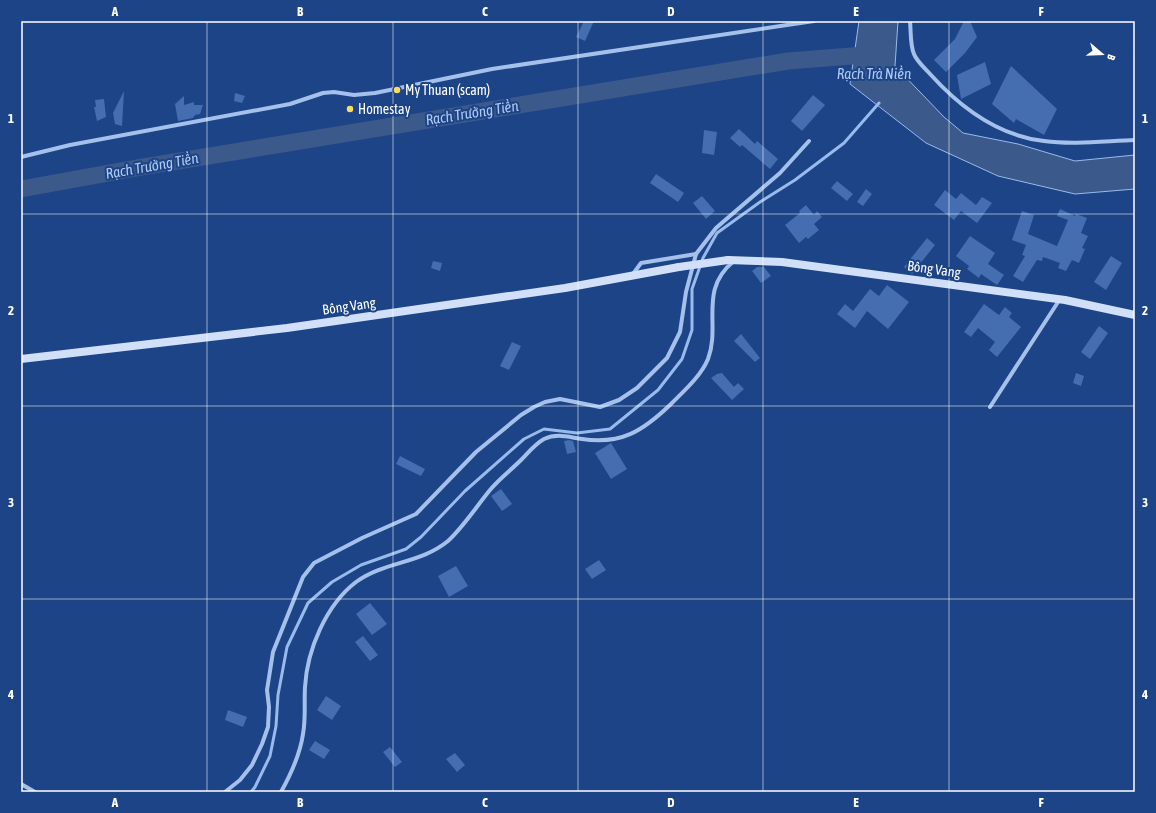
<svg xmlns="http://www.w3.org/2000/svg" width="1156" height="813" viewBox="0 0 1156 813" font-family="'Asap Condensed',sans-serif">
	<rect width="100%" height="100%" fill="#1c4487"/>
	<!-- water -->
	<polygon fill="#3c598b" stroke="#98baed" points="859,21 898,21 895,66 944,117 963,133 1018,144 1075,161 1135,155 1135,189 1075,194 998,176 926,143 850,84"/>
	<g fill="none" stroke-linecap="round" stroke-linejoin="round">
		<!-- stream -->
		<polyline stroke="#98baed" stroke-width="3" points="251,792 255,787 270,756 276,726 278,695 287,647 308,603 332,582 361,565 406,549 421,537 465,491 524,439 544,429 577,433 610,429 658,390 682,359 692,330 692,289 703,258 717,233 760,202 795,180 844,143 879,103"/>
		<!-- river -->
		<polyline stroke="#3c598b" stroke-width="17" points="21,189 142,167 788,61 877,54"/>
	</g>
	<!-- building -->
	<g fill="#446eb0">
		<polygon points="584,21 594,21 585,41 576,37"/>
		<polygon points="964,21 970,21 977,37 965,53 946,72 934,60 955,39"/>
		<polygon points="985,62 991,84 961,99 957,75"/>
		<polygon points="1011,66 1057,109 1044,135 1016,119 1014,123 992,104"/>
		<polygon points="124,91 122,126 115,124 113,113"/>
		<polygon points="235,93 245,96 242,103 234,101"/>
		<polygon points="813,95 825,105 802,131 791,121"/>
		<polygon points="184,96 184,105 194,102 194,105 203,105 200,114 195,115 193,118 178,121 175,104"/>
		<polygon points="104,99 106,117 97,121 94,107 96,107 95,100"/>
		<polygon points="739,129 755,144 757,141 778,159 770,169 742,145 740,147 730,138"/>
		<polygon points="704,130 717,132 714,155 702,153"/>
		<polygon points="656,174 684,193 678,202 650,183"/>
		<polygon points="837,181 853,194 847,201 831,188"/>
		<polygon points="866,189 872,194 863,206 857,202"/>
		<polygon points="945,190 956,199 961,193 976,205 982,197 992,203 977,223 961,211 954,220 934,205"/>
		<polygon points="702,196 715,211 706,219 693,203"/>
		<polygon points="806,205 814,215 817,211 822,217 814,224 819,230 808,239 806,237 799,243 785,225 800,213 799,211"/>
		<polygon points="1060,209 1075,216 1076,214 1087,218 1081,233 1088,236 1082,248 1085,249 1079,263 1072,260 1066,271 1058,268 1060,263 1043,257 1042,261 1037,260 1023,282 1013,276 1025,256 1022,255 1026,245 1012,240 1022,211 1034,215 1028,234 1057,246 1068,220 1057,216"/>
		<polygon points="970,236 995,253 988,264 1004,275 997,285 981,274 979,278 967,269 969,266 956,256"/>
		<polygon points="927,238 935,245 912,274 904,267"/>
		<polygon points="1111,256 1122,263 1106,290 1094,282"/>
		<polygon points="433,261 442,263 440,271 431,268"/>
		<polygon points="757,267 764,267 771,276 761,283 752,271"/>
		<polygon points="887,285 909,302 888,329 867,311 855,328 837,314 845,304 853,311 870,289 879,296"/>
		<polygon points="984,304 999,315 1005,307 1012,313 1009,317 1021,327 997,357 989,350 995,342 978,328 971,337 964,332"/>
		<polygon points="1099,326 1108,333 1090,359 1081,352"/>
		<polygon points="741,334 760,358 755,362 734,341"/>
		<polygon points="512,342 521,346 509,370 500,366"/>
		<polygon points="722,373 734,387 738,383 744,389 732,400 711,378 717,374"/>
		<polygon points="1076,373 1084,376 1081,386 1073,383"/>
		<polygon points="569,440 573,441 576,452 567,454 564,441"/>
		<polygon points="611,443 627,469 611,479 595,453"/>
		<polygon points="400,456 425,469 421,476 396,464"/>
		<polygon points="501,489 512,504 502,511 491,496"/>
		<polygon points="599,560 606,570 592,579 585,569"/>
		<polygon points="456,566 468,586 449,597 438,576"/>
		<polygon points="370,603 387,624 372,635 356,614"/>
		<polygon points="363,636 378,655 370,661 355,642"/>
		<polygon points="326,696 341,706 332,720 317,710"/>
		<polygon points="228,710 247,717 243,727 225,720"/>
		<polygon points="315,741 330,750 324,759 309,750"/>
		<polygon points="390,747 402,762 395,767 383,752"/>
		<polygon points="455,753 465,765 457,772 446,759"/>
	</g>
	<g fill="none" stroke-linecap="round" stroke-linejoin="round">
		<!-- street -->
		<g stroke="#a5c0eb" stroke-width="4">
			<path d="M 910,21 C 911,31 910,45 914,54 C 917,62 926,69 931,75 C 961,108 999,136 1044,141 C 1074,145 1105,141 1135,140"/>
			<polyline points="21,157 70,145 290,104 323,93 334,92 354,95 375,93 492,69 814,21"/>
			<polyline points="633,274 641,263 696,254"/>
			<polyline points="990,407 1060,299"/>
			<polyline points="21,784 35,792"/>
			<polyline points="225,792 240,780 252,765 262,744 268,727 269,707 267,690 273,652 303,577 314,563 362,538 416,514 476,452 521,415 534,407 545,402 560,399 600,407 619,400 637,388 667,358 680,332 686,292 696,254 716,228 780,173 809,141"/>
			<path d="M 281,792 C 291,774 300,755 303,734 C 306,718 304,703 305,687 C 307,650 326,605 356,582 C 385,561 420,564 448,541 C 464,526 476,507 490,490 C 499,479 511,470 521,460 C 528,453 535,444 544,439 C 557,433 568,437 582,439 C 621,445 643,431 671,404 C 684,391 701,376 708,359 C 721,325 698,290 734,261"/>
		</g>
		<!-- secondary -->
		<g stroke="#d1dff8" stroke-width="8">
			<polyline points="728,260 782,262 1065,300 1135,315"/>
			<polyline points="21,359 287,328 565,288 679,267"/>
		</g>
		<!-- secondary-bridge -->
		<polyline stroke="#d1dff8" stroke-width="8" points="679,267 728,260"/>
	</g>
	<!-- grid -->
	<path fill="none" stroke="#fff" stroke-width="1" stroke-opacity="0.55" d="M 207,21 L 207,792M 393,21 L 393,792M 578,21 L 578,792M 763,21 L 763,792M 949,21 L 949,792M 21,214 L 1135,214M 21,406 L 1135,406M 21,599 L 1135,599"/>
	<!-- markers -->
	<g fill="#fcda63" stroke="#1c4487" stroke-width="1.5">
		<circle cx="397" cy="90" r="4"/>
		<circle cx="350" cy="109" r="4"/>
	</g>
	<g text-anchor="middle" stroke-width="4" stroke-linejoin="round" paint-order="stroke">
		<!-- poi labels -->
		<g font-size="14" fill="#fff" stroke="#1c4487" text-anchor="start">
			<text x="405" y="95">My Thuan (scam)</text>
			<text x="358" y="114">Homestay</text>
		</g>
		<!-- street labels -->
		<g font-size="14" fill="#fff" stroke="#1c4487">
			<text transform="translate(934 269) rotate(8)" y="5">Bông Vang</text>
			<text transform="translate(349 306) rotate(-8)" y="5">Bông Vang</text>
		</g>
		<!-- water labels -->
		<g font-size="15" font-style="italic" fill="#b1caf3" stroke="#1c4487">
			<text x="874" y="79">Rạch Trà Niền</text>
			<text transform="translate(472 113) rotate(-9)" y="5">Rạch Trường Tiền</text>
			<text transform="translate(152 166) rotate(-10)" y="5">Rạch Trường Tiền</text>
		</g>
	</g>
	<!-- border -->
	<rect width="1156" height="813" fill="none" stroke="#1c4487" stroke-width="44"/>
	<!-- north arrow -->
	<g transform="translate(1102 54) rotate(109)" stroke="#1c4487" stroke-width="3" paint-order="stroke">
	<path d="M0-3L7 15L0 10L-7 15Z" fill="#ffffff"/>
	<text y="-6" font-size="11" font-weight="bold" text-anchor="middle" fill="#ffffff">B</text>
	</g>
	<rect x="22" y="22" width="1112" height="769" fill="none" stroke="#fff" stroke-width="1.5"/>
	<g font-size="13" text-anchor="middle" font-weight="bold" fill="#fff">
		<text x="115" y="16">A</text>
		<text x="300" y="16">B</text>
		<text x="485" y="16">C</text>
		<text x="671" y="16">D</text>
		<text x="856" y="16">E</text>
		<text x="1041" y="16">F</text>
		<text x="11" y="123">1</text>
		<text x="1145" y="123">1</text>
		<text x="11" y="315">2</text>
		<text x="1145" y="315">2</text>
		<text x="11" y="507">3</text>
		<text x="1145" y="507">3</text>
		<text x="11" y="699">4</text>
		<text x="1145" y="699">4</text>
		<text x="115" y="807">A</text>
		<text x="300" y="807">B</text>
		<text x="485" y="807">C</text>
		<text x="671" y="807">D</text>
		<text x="856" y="807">E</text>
		<text x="1041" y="807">F</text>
	</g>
</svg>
